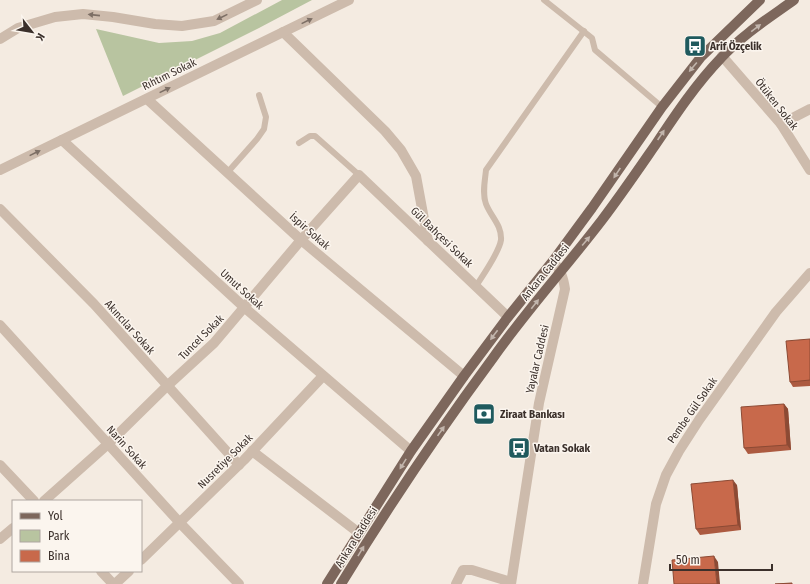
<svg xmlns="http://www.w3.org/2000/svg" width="810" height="584" viewBox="0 0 810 584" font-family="'Fira Sans Condensed',sans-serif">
	<rect width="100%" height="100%" fill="#f4ebe1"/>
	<!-- green -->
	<polygon fill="#b8c4a0" points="282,0 312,0 259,28 123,96 96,29 159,43 192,41 220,33"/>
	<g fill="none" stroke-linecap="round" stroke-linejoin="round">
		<!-- service -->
		<g stroke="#cdbbac" stroke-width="6">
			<polyline points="544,0 592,38 595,50 662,107"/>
			<polyline points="299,143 310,136 315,136 359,175"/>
			<polyline points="227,173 257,139 264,129 266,117 259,95"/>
			<path d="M 476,286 C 483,275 499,253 501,240 C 502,225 491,217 486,204 C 482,193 485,181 486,170 L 584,31"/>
		</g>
		<!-- minor -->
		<g stroke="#cdbbac" stroke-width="10">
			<polyline points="283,32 385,131 401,150 416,176 428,241"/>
			<polyline points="0,39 18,28 55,17 83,14 113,17 155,24 182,26 214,21 257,0"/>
			<polyline points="722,56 781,124 810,170"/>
			<polyline points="147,99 301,240 464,376"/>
			<polyline points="781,124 810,109"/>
			<polyline points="62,140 245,308 411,451"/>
			<polyline points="0,170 349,0"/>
			<polyline points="0,209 94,304 239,465"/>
			<polyline points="0,325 180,523 239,584"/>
			<polyline points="252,451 359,533"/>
			<polyline points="0,465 34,501"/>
			<polyline points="44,501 108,444 167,386 214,343 301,240 359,175 508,317"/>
			<polyline points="0,539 13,528"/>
			<polyline points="141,560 244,460 323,376"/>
			<polyline points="101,571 113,584"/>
			<polyline points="115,584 129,571"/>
			<polyline points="456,584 463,570 472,570 511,582"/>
			<polyline points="643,584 656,504 666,475 679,451 699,420 776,312 810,273"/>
		</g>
		<!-- tertiary -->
		<path stroke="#cdbbac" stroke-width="10" d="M 511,584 L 539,403 L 565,289 C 563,276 561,272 553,261"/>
		<!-- primary -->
		<g stroke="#7d675c" stroke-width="10">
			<polyline points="327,584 411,451 464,376 508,317 553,261 592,208 662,107 701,57 760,0"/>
			<path d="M 341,584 C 388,507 439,431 493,358 C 527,310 566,267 602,220 C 621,195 638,170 656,144 C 676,114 696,84 721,58 C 742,35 769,18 794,0"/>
		</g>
	</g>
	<!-- wall -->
	<g fill="#ac5a40">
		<polygon points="810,339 810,386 793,387 790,382"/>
		<polygon points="784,404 788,409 791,450 748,454 744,448"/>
		<polygon points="737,485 741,530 700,535 696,529"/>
	</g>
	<!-- shaded-wall -->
	<g fill="#8c4a34">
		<polygon points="784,404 788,409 791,450 787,445"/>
		<polygon points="733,480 737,485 741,530 738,525"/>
		<polygon points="714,556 718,562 720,584 717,584"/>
	</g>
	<!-- building -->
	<g fill="#c8694b" stroke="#8c4a34">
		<polygon points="810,339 810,380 790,382 786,341"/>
		<polygon points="784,404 787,445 744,448 741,407"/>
		<polygon points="733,480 738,525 696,529 691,484"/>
		<polygon points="714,556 717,584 674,584 672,560"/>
		<polygon points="792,583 792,584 775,584"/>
	</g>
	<!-- one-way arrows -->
	<defs><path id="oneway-solid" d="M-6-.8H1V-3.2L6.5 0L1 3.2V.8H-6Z"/></defs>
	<g fill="#7d6f65">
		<use href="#oneway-solid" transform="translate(94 15) rotate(-174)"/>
		<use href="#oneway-solid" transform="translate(222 17) rotate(154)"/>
		<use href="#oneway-solid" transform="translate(307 21) rotate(-26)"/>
		<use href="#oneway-solid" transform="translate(165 90) rotate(-26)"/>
		<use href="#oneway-solid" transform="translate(35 153) rotate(-26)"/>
	</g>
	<g fill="#c2b5ac">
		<use href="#oneway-solid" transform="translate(756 28) rotate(-37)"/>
		<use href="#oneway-solid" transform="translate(693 67) rotate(130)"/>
		<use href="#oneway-solid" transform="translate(661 135) rotate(-56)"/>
		<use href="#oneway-solid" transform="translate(617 173) rotate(124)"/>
		<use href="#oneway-solid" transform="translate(586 241) rotate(-50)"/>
		<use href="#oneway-solid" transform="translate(535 304) rotate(-52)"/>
		<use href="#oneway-solid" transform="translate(494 335) rotate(127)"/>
		<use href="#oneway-solid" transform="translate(441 431) rotate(-55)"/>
		<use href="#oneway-solid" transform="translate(403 464) rotate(122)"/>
		<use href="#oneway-solid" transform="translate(361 551) rotate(-59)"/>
	</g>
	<!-- icons -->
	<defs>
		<g id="bus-square" transform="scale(1.15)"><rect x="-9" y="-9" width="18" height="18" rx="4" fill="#1f5a5e" stroke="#fbf5ee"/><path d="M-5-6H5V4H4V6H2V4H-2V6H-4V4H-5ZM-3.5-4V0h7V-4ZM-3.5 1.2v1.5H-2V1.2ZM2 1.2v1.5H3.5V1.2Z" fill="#fff"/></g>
		<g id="bank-square" transform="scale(1.15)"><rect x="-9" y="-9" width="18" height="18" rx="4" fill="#1f5a5e" stroke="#fbf5ee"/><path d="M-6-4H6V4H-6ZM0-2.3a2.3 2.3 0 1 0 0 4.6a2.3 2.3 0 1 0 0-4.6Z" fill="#fff"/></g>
	</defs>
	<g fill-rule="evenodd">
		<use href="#bus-square" x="695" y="46"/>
		<use href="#bank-square" x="484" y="414"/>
		<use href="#bus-square" x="519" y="448"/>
	</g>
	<g text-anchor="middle" stroke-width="3" stroke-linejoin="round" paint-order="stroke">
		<!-- poi labels -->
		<g font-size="11" font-weight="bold" fill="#3b302b" stroke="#fbf5ee" text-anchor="start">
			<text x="710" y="50">Arif Özçelik</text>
			<text x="500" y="418">Ziraat Bankası</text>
			<text x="534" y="452">Vatan Sokak</text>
		</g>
		<!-- street labels -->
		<g font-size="11" fill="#3b302b" stroke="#fbf5ee">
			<text transform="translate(169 74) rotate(-26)" y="4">Rıhtım Sokak</text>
			<text transform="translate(777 104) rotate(52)" y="4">Ötüken Sokak</text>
			<text transform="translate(310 231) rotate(41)" y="4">İspir Sokak</text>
			<text transform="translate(442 237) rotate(44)" y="4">Gül Bahçesi Sokak</text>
			<text transform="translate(545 272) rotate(-51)" y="4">Ankara Caddesi</text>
			<text transform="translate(242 289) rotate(42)" y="4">Umut Sokak</text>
			<text transform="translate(130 327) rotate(48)" y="4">Akıncılar Sokak</text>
			<text transform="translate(201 337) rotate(-45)" y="4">Tuncel Sokak</text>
			<text transform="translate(537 359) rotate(-77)" y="4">Yayalar Caddesi</text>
			<text transform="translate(692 410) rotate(-55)" y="4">Pembe Gül Sokak</text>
			<text transform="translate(127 447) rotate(48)" y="4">Narin Sokak</text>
			<text transform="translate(225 461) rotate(-45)" y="4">Nusretiye Sokak</text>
			<text transform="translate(356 537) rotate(-58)" y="4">Ankara Caddesi</text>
		</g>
	</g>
	<!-- legend -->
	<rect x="12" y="500" width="130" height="72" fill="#fbf5ee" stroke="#aea6a0"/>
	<rect x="20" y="513" width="20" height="6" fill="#7d675c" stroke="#aea6a0"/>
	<text x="48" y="520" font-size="12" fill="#3b302b">Yol</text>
	<rect x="20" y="530" width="20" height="12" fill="#b8c4a0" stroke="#aea6a0"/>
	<text x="48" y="540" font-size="12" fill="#3b302b">Park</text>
	<rect x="20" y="550" width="20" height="12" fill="#c8694b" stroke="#aea6a0"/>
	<text x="48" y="560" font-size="12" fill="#3b302b">Bina</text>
	<!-- north arrow -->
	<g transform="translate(32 32) rotate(121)" stroke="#fbf5ee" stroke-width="3" paint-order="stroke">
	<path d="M0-3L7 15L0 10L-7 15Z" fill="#3b302b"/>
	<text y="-6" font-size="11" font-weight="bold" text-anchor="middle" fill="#3b302b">K</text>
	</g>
	<!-- scale -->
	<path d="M670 564v6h102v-6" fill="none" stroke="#3b302b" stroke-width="2"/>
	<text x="676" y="564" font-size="12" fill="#3b302b" stroke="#fbf5ee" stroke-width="3" paint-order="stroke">50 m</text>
</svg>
